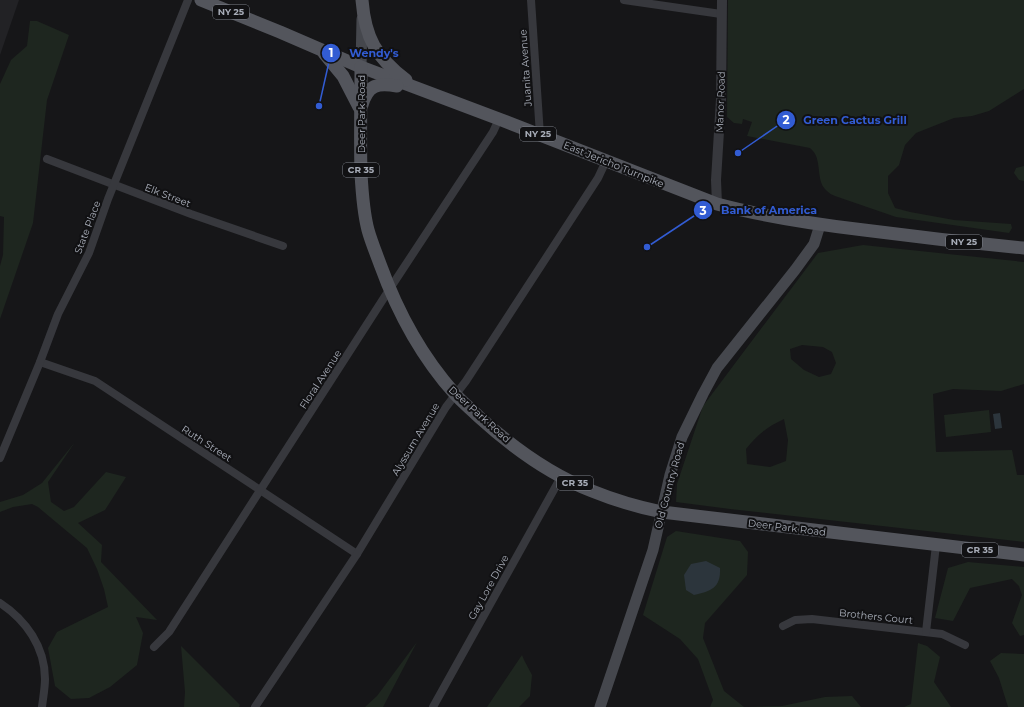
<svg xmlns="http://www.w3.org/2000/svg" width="1024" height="707" viewBox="0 0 1024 707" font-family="Montserrat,sans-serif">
	<rect width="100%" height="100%" fill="#161618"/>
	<!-- built -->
	<polygon fill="#222225" points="0,0 19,0 0,55"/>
	<!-- green -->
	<g fill="#1e261f" fill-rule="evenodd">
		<path d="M 728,0 L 1024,0 L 1024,89 L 989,111 L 972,116 L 954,118 L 916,133 L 905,145 L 899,165 L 888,176 L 888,193 L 895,208 L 910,212 L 954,220 L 1011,224 L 1012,228 L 1009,233 L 896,217 L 835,196 C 832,195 829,193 827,191 C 814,180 824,159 810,148 L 747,136 L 752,122 L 743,119 L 742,124 L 734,123 L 727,117 Z"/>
		<polygon points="30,21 37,21 69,35 47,100 33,223 0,319 0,266 3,255 4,217 0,216 0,84 11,60 27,46"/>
		<polygon points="1024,166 1024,181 1019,180 1014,173 1016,168"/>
		<path d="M 863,245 L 1024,262 L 1024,384 L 1001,391 L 953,389 L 933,394 L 936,452 L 1012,450 L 1017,475 L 1024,475 L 1024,542 L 730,509 L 676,502 L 677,484 L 703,406 L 818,253 ZM 802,345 L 823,347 L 832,352 L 836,363 L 831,374 L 819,377 L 804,370 L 791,359 L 790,349 ZM 784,419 L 788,440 L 786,461 L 770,467 L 747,464 L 746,449 C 758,434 767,427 784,419 Z"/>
		<polygon points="989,410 991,432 946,437 944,415"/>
		<polygon points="75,442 48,482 51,502 64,511 74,507 106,472 126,477 105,510 78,523 102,545 101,562 157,620 136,617 143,633 137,665 110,687 89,698 71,699 55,686 48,648 57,632 108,607 104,589 97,569 87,548 38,507 32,504 13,507 0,512 0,502 23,495 42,483"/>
		<polygon points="676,531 740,541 748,552 747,575 705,623 703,638 724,691 744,707 710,707 713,700 698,659 680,639 643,615 667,537"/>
		<polygon points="968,562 1024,567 1024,635 1020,636 1012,623 1022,595 1019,586 1012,579 970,588 953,621 935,618 948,568"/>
		<polygon points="417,642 383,707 365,707 377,696"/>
		<polygon points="918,643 927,646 940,657 934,682 951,707 904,707 911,704"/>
		<polygon points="181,646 240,705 239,707 184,707 185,692"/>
		<polygon points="1001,653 1024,654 1024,707 1008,707 999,678 990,661"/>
		<polygon points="522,655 524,660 532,675 530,696 519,707 487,707"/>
		<polygon points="852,696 861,707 747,707 782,706 825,697"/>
	</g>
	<!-- water -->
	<g fill="#2c353c">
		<polygon points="1000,413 1002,428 995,429 993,414"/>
		<path d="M 706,561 L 720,568 C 721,588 711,591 694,595 L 686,590 L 684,575 L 691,564 Z"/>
	</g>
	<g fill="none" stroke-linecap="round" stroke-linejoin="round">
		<!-- minor -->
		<g stroke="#37383d" stroke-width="8">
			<polyline points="531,0 540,135"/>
			<polyline points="624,0 721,14"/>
			<polyline points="47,159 191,214 283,246"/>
			<polyline points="40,362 95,381 357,554"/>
			<polyline points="0,458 40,362 58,314 89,253 108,199 188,0"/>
			<path d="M 0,603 C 26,620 45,647 45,679 C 45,688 43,698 42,707"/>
			<polyline points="783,626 795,620 812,619 942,634 965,645"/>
			<polyline points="926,632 936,545"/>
			<polyline points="154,647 169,632 389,290 493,132 499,119"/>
			<polyline points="255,707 357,554 446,407 466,381 598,178 606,161"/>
			<polyline points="433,707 561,477"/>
		</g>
		<!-- tertiary -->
		<polyline stroke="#37383d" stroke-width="10" points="717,204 716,180 721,99 722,0"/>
		<!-- secondary -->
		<g stroke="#45474d" stroke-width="11">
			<polyline points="361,67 362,19"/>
			<polyline points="600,707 653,550 670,475 682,437 703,394 717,368 795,270 814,244 820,225"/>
		</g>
		<!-- primary -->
		<g stroke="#53555c" stroke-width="13">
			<path d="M 201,0 L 280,32 L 361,67 L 499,119 L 717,204 C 766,217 813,224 864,230 C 917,237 970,243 1024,248"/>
			<path d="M 362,0 C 365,38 376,57 406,80"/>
			<polyline points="324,53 343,76 359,107"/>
			<path d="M 361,67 C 361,102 360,138 361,173 C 362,192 363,211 368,230 C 371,241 376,253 380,264 C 397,311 421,356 455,394 C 462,402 471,409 479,417 C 512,447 551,475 592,491 C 614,500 638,507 662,512 L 1024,555"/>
			<path d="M 362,105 C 368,84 378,83 397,86"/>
		</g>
	</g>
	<g text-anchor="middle" stroke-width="4" stroke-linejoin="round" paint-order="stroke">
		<!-- shield labels -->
		<g fill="#111113" stroke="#7b7e86" stroke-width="1">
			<rect x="213" y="5" width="36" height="14" rx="3"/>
			<rect x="520" y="127" width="36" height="14" rx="3"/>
			<rect x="343" y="163" width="36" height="14" rx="3"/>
			<rect x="946" y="235" width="36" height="14" rx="3"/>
			<rect x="557" y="476" width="36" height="14" rx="3"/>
			<rect x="962" y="543" width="36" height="14" rx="3"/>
		</g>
		<g font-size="9" font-weight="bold" fill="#a8adb8">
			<text x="231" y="15">NY 25</text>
			<text x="538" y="137">NY 25</text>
			<text x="361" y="173">CR 35</text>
			<text x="964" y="245">NY 25</text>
			<text x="575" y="486">CR 35</text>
			<text x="980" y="553">CR 35</text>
		</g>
		<!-- street labels -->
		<g font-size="10" fill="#a8adb8" stroke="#111113">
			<text transform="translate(525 68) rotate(-94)" y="4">Juanita Avenue</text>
			<text transform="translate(720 102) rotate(-88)" y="4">Manor Road</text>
			<text transform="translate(361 114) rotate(-90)" y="4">Deer Park Road</text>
			<text transform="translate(614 164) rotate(22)" y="4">East Jericho Turnpike</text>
			<text transform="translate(168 195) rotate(21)" y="4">Elk Street</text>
			<text transform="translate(87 227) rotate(-69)" y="4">State Place</text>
			<text transform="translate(320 379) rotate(-57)" y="4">Floral Avenue</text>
			<text transform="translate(480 414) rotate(42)" y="4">Deer Park Road</text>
			<text transform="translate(415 439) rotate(-59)" y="4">Alyssum Avenue</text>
			<text transform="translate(207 443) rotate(33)" y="4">Ruth Street</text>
			<text transform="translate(669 485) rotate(-75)" y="4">Old Country Road</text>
			<text transform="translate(787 527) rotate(7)" y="4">Deer Park Road</text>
			<text transform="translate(488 587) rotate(-61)" y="4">Gay Lore Drive</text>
			<text transform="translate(876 616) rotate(6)" y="4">Brothers Court</text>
		</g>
	</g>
	<!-- callouts -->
	<path fill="none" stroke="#325cd3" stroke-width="1.5" d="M319 106L331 53M738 153L786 120M647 247L703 210"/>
	<g fill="#325cd3" stroke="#111113" stroke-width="1.5">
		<circle cx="319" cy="106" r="4"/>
		<circle cx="738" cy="153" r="4"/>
		<circle cx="647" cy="247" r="4"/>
		<circle cx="331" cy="53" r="10"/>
		<circle cx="786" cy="120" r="10"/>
		<circle cx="703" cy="210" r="10"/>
	</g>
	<g font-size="12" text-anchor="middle" font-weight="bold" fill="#fff">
		<text x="331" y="57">1</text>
		<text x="786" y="124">2</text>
		<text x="703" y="215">3</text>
	</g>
	<g font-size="11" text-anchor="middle" font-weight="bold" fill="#325cd3" stroke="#111113" stroke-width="4" stroke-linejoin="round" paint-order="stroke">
		<text x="374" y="57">Wendy's</text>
		<text x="855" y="124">Green Cactus Grill</text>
		<text x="769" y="214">Bank of America</text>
	</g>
</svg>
